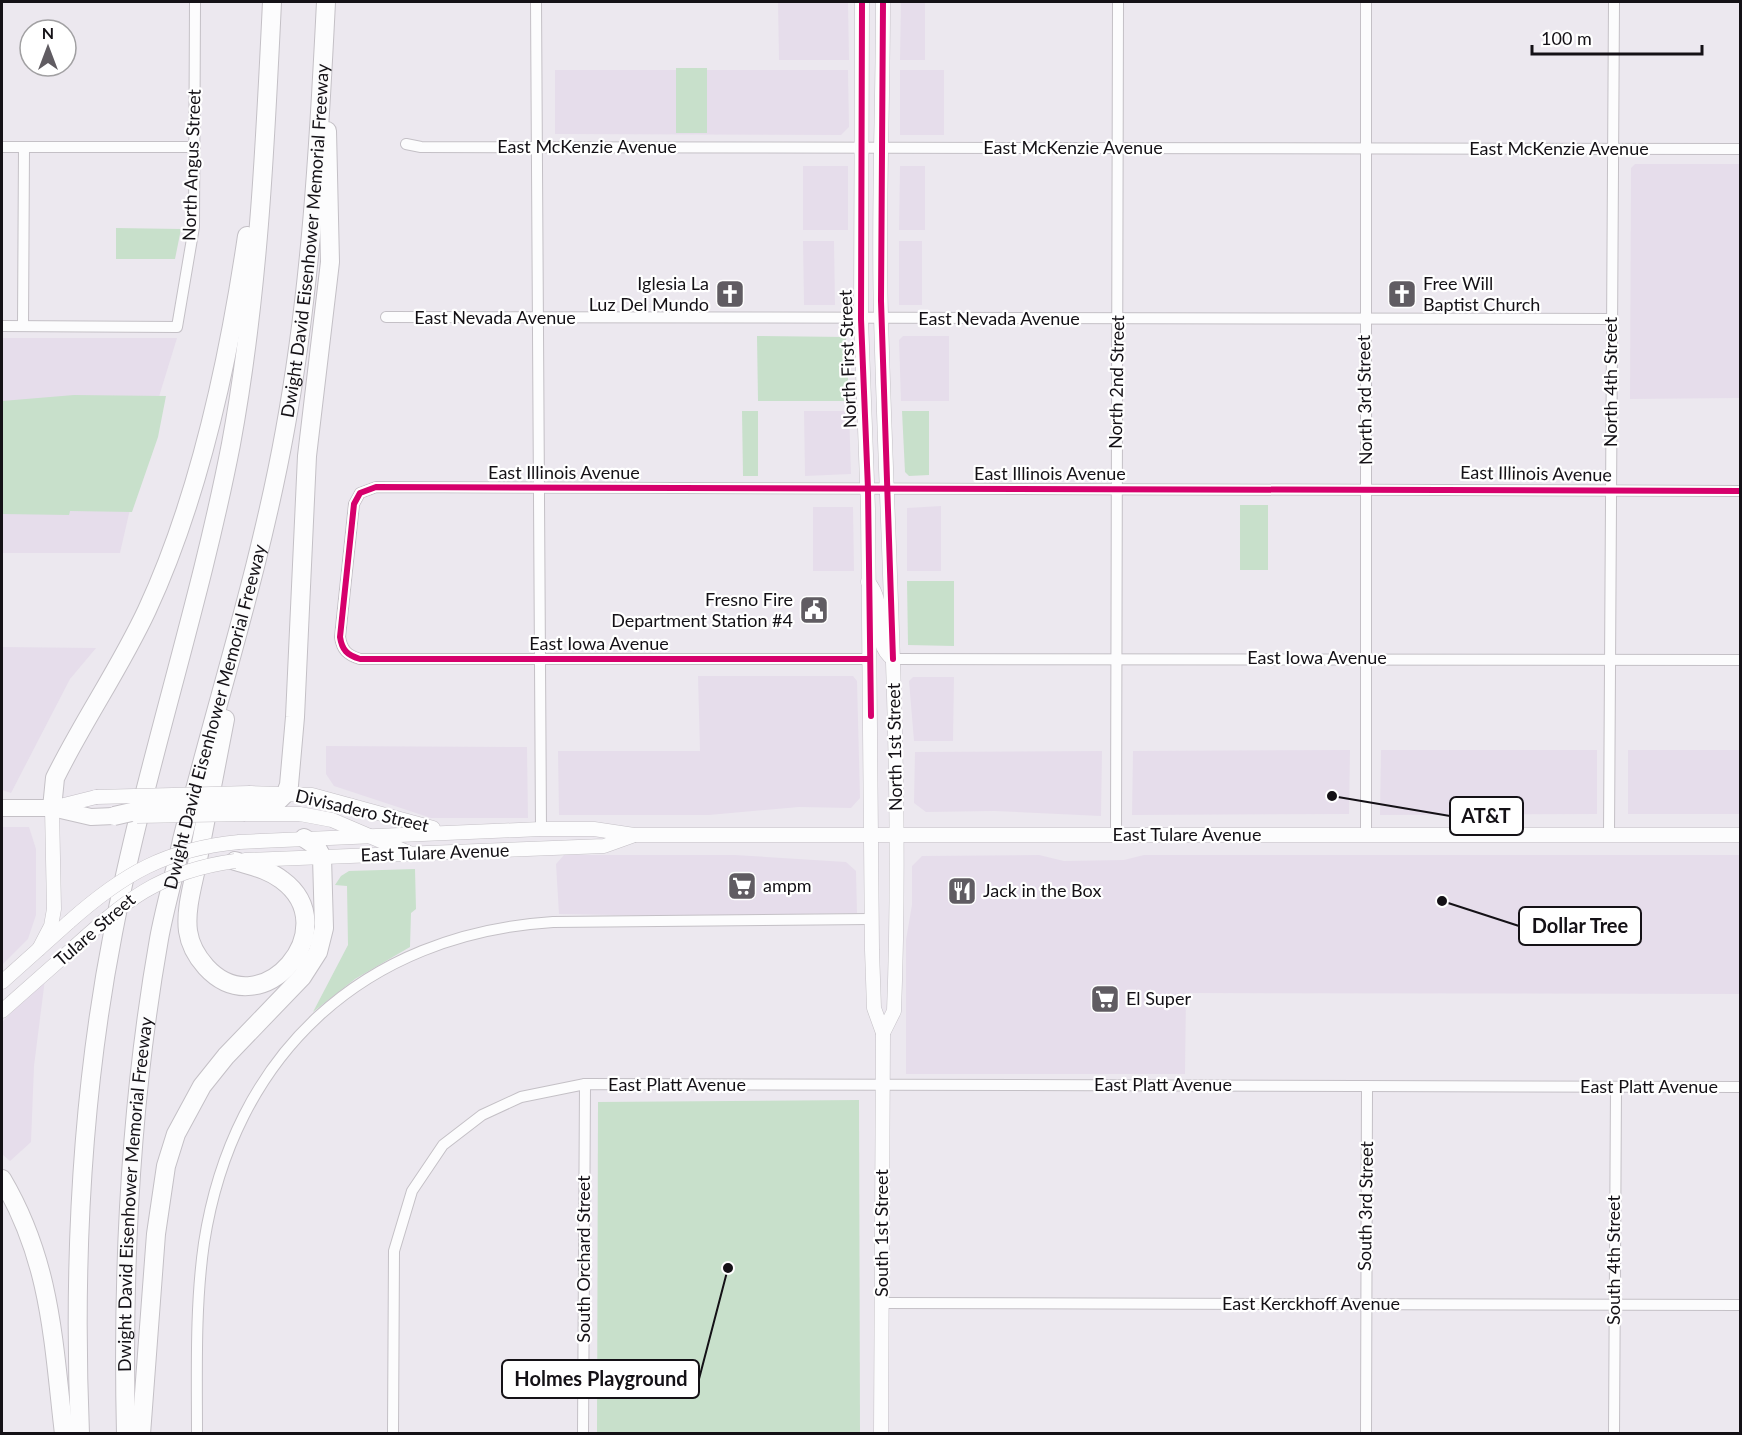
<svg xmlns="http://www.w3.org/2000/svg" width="1742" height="1435" viewBox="0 0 1742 1435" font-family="Lato,sans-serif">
	<rect width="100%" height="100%" fill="#ece8ef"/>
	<!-- built -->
	<g fill="#e6ddeb">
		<polygon points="778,2 848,2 849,60 779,60"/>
		<polygon points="901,2 925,2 925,60 900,60"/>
		<polygon points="555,70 848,70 849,127 841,135 555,134"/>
		<rect x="900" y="70" width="44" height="65"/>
		<polygon points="1635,164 1740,164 1740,398 1630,399 1631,168"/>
		<rect x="803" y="166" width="45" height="64"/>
		<polygon points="900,166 925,166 925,230 899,230"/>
		<polygon points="803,241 834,241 835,305 804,305"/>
		<rect x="899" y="241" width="23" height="64"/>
		<polygon points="903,336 949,336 949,401 901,401 899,340"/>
		<polygon points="2,338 177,338 146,439 120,553 2,553"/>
		<polygon points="804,411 849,411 851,474 805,476"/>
		<polygon points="941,506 941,571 907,571 907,508"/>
		<polygon points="813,507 853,507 854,571 813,571"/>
		<polygon points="2,647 96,648 70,679 11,793 2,790"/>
		<polygon points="698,676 853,676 857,681 860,798 851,808 799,807 709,815 559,815 558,751 700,751"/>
		<polygon points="913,677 954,677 953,741 914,741 909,681"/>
		<polygon points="326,746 527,747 528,818 431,818 334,786 326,774"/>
		<polygon points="1350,750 1349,814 1132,815 1133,751"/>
		<polygon points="1381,750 1597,750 1597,814 1380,815"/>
		<rect x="1628" y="750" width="112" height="64"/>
		<polygon points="1102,751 1101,816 994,811 926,812 914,803 915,752"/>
		<polygon points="2,827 29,827 36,849 36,915 28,939 2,965"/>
		<polygon points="564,855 735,855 846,862 856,871 857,913 674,916 559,914 556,864"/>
		<polygon points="1039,855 1064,861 1124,860 1144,855 1740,855 1740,994 1186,993 1185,1074 906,1074 906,940 912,905 912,866 922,856"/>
		<polygon points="45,979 34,1066 31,1142 10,1161 2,1154 2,1022"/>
	</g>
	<!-- green -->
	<g fill="#c8e0cb">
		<rect x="676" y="68" width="31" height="65"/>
		<polygon points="116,228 181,229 175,259 116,259"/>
		<polygon points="757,336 846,337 849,401 758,401"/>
		<polygon points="74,395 166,396 158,437 132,512 70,511 69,515 2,514 2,401"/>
		<polygon points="742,411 758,411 758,476 743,476"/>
		<polygon points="902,411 929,411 929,475 909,476 905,472"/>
		<rect x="1240" y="505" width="28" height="65"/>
		<polygon points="907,581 954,581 954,646 908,645"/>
		<polygon points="415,869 416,909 411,913 410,947 355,979 313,1012 348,945 347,886 335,885 341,876 349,871"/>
		<polygon points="859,1100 860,1433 597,1433 598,1102"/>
	</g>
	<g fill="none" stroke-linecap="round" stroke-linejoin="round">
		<!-- street casing -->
		<g stroke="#c4c0c6" stroke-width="12">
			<g id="street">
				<polyline points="536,2 541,829"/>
				<polyline points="1366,2 1366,835"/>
				<polyline points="406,144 421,147 1740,149"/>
				<polyline points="2,147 195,147"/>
				<polyline points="386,317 1612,319"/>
				<polyline points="2,326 177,327 194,227 195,2"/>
				<polyline points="23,326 24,147"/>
				<path d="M 870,659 L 360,659 C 347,655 342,650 340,637 L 354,504 L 360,493 L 376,487 C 831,490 1286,486 1740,491"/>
				<polyline points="893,659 1740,660"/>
				<polyline points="1116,835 1118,2"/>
				<polyline points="1609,835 1614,2"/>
				<polyline points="882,1303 1740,1305"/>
				<path d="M 197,1434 C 197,1371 195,1305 204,1243 C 233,1055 363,934 553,922 L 871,919"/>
				<polyline points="393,1434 394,1251 412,1191 443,1145 482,1115 521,1097 585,1084 1740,1087"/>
				<polyline points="583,1434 585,1084"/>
				<polyline points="1366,1434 1367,1086"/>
				<polyline points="1614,1434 1616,1087"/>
			</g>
		</g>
		<!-- secondary casing -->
		<g stroke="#c4c0c6" stroke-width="15">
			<g id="secondary">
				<polyline points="862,2 861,319 868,509 872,950 874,1008 883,1033 881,1434"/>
				<path d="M 883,2 C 883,106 878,211 881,316 C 887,548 903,779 894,1011 L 883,1033"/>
				<path d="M 868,582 C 889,606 869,642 893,659"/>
				<polyline points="250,793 312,795 433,828"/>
				<polyline points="245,814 300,814 332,820 409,853"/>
				<polyline points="239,842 541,829 594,829 634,835 1740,835"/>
				<polyline points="245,860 604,846 632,836"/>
				<polyline points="39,949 51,926 54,909 52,808 96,797"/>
				<polyline points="2,982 69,922"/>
				<polyline points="2,1011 62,958"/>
			</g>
		</g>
		<!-- primary casing -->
		<g stroke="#c4c0c6" stroke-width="18">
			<polyline id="primary" points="2,808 52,808 91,817 114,816"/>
		</g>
		<!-- highway casing -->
		<g stroke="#c4c0c6" stroke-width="20">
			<g id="highway">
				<path d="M 225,719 C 216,766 207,812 198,859 C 194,881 185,908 188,931 C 190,945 197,957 206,967 C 262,1028 347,928 282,880 C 268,869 251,866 235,861"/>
				<polyline points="247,804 278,801 286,793 289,785 295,717 307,456 330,262 327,131"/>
				<path d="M 52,808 L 55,778 C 83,721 120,668 147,610 C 199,498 229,358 247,236"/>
				<path d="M 2,1179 C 51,1262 53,1340 64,1434"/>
				<path d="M 80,1434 C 73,1266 81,1097 113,933 C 145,768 199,609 231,444 C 258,298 265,150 272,2"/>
				<path id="s1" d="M 126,1434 C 122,1268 130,1103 159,939 C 165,906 175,873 182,840 C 216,703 260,569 285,430 C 311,289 319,144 326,2"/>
				<polyline points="141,1434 156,1234 166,1166 176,1134 202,1086 226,1056 302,977 318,952 324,928 322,857 316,846 304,838"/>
			</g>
		</g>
		<!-- street -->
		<use href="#street" stroke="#fcfcfd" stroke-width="10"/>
		<!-- secondary -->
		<use href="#secondary" stroke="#fcfcfd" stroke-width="14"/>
		<!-- primary -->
		<use href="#primary" stroke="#fcfcfd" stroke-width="16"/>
		<!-- highway -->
		<use href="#highway" stroke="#fcfcfd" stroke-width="18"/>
		<!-- secondary-bridge casing -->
		<g stroke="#c4c0c6" stroke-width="15" stroke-linecap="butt">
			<g id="secondary-bridge">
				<polyline points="96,797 250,793"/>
				<polyline points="137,816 245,814"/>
				<path d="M 69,922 C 123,874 166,849 239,842"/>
				<path d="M 62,958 C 121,905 154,872 235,861"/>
			</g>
		</g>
		<!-- highway-bridge casing -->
		<g stroke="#c4c0c6" stroke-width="20" stroke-linecap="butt">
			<polyline id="highway-bridge" points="114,816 162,805 247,804"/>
		</g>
		<!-- secondary-bridge -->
		<use href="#secondary-bridge" stroke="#fcfcfd" stroke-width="14"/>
		<!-- highway-bridge -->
		<use href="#highway-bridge" stroke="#fcfcfd" stroke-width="18"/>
		<!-- cycleway casing -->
		<g stroke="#fff" stroke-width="10">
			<g id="cycleway">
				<polyline points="862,2 861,319 868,489 871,716"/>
				<polyline points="883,2 881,301 893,659"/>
				<path d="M 870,659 L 360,659 C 347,655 342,650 340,637 L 354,504 L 360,493 L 376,487 C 831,490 1286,486 1740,491"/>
			</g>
		</g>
		<!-- cycleway -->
		<use href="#cycleway" stroke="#d6006c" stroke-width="6"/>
	</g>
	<!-- icons -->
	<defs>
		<g id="church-square" transform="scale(1.5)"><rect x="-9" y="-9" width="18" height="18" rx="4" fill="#605c62" stroke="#fff"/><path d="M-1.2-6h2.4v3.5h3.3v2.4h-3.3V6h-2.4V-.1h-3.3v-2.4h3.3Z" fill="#fff"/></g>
		<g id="civic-square" transform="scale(1.5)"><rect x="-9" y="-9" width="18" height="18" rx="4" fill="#605c62" stroke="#fff"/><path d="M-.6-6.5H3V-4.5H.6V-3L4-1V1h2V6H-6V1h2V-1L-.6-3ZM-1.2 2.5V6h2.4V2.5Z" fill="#fff"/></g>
		<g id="supermarket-square" transform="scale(1.5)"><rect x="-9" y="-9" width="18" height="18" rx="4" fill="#605c62" stroke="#fff"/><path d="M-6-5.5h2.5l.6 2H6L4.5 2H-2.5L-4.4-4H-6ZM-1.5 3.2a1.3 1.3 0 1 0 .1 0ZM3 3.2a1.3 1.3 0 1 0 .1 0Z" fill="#fff"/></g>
		<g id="restaurant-square" transform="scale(1.5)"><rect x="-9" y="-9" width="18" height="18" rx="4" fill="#605c62" stroke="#fff"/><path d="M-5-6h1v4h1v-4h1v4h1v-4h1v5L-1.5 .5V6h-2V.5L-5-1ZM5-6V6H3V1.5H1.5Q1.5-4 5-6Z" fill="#fff"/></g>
	</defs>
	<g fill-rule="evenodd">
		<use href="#church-square" x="730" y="294"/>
		<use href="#church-square" x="1402" y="294"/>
		<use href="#civic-square" x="814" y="610"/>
		<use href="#supermarket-square" x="742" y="886"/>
		<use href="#restaurant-square" x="962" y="891"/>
		<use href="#supermarket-square" x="1105" y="999"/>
	</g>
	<g text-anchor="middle" stroke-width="4.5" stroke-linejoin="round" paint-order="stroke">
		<!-- street labels -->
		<g font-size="18" fill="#141116" stroke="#fff">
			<text x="587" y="153">East McKenzie Avenue</text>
			<text x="1073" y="154">East McKenzie Avenue</text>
			<text x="1559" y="155">East McKenzie Avenue</text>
			<text transform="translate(192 165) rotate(-88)" y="6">North Angus Street</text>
			<text dy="6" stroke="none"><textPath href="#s1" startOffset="1212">Dwight David Eisenhower Memorial Freeway</textPath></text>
			<text x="495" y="324">East Nevada Avenue</text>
			<text x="999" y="325">East Nevada Avenue</text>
			<text transform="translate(848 359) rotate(-92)" y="6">North First Street</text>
			<text transform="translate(1117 382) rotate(-89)" y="6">North 2nd Street</text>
			<text transform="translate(1611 382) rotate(-90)" y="6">North 4th Street</text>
			<text transform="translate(1365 400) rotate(-91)" y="6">North 3rd Street</text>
			<text x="564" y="479">East Illinois Avenue</text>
			<text x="1050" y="480">East Illinois Avenue</text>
			<text transform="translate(1536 474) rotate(1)" y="6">East Illinois Avenue</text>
			<text x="599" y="650">East Iowa Avenue</text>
			<text x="1317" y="664">East Iowa Avenue</text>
			<text dy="6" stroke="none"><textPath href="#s1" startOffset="726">Dwight David Eisenhower Memorial Freeway</textPath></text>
			<text transform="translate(895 747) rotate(-91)" y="6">North 1st Street</text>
			<text transform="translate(362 811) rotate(13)" y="6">Divisadero Street</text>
			<text x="1187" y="841">East Tulare Avenue</text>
			<text transform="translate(435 853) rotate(-2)" y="6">East Tulare Avenue</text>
			<text transform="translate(95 930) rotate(-41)" y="6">Tulare Street</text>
			<text x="677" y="1091">East Platt Avenue</text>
			<text x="1163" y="1091">East Platt Avenue</text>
			<text x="1649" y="1093">East Platt Avenue</text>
			<text dy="6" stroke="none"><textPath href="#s1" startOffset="240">Dwight David Eisenhower Memorial Freeway</textPath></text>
			<text transform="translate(1366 1206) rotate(-89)" y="6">South 3rd Street</text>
			<text transform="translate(882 1233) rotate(-90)" y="6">South 1st Street</text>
			<text transform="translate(584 1259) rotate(-90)" y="6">South Orchard Street</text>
			<text transform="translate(1614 1260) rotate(-90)" y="6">South 4th Street</text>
			<text x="1311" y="1310">East Kerckhoff Avenue</text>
		</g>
		<!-- poi labels -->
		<g font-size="18" fill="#141116" stroke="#fff" text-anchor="start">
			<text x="709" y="290" text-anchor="end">Iglesia La<tspan x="709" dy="21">Luz Del Mundo</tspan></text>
			<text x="1423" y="290">Free Will<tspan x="1423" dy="21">Baptist Church</tspan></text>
			<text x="793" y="606" text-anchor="end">Fresno Fire<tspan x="793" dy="21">Department Station #4</tspan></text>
			<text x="763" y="892">ampm</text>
			<text x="983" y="897">Jack in the Box</text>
			<text x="1126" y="1005">El Super</text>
		</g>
	</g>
	<!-- callouts -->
	<path fill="none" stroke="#141116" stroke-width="2" d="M1332 796L1450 816M1442 901L1519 926M728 1268L699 1379"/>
	<g fill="#141116" stroke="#fff" stroke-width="2">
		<circle cx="1332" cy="796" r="6"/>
		<circle cx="1442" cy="901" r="6"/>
		<circle cx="728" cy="1268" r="6"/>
	</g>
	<g fill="#fff" stroke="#141116" stroke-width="2">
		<rect x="1450" y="797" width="73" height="38" rx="6"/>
		<rect x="1519" y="907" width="122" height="38" rx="6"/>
		<rect x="502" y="1360" width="197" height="38" rx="6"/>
	</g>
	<g font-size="20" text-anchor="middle" font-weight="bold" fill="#141116">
		<text x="1486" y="823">AT&amp;T</text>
		<text x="1580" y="933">Dollar Tree</text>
		<text x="601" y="1386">Holmes Playground</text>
	</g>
	<!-- border -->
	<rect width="1742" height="1435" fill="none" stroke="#141116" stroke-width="6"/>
	<!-- north arrow -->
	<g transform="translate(48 48)"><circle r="28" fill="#ffffff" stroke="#a1a0a2" stroke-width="1.5"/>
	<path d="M0-4.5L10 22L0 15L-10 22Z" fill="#605c62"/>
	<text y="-9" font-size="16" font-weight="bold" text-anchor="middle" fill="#141116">N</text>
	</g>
	<!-- scale -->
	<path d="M1532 45v9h170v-9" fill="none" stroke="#141116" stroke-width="3"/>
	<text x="1541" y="45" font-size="18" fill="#141116" stroke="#ffffff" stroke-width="4.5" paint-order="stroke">100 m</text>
</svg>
